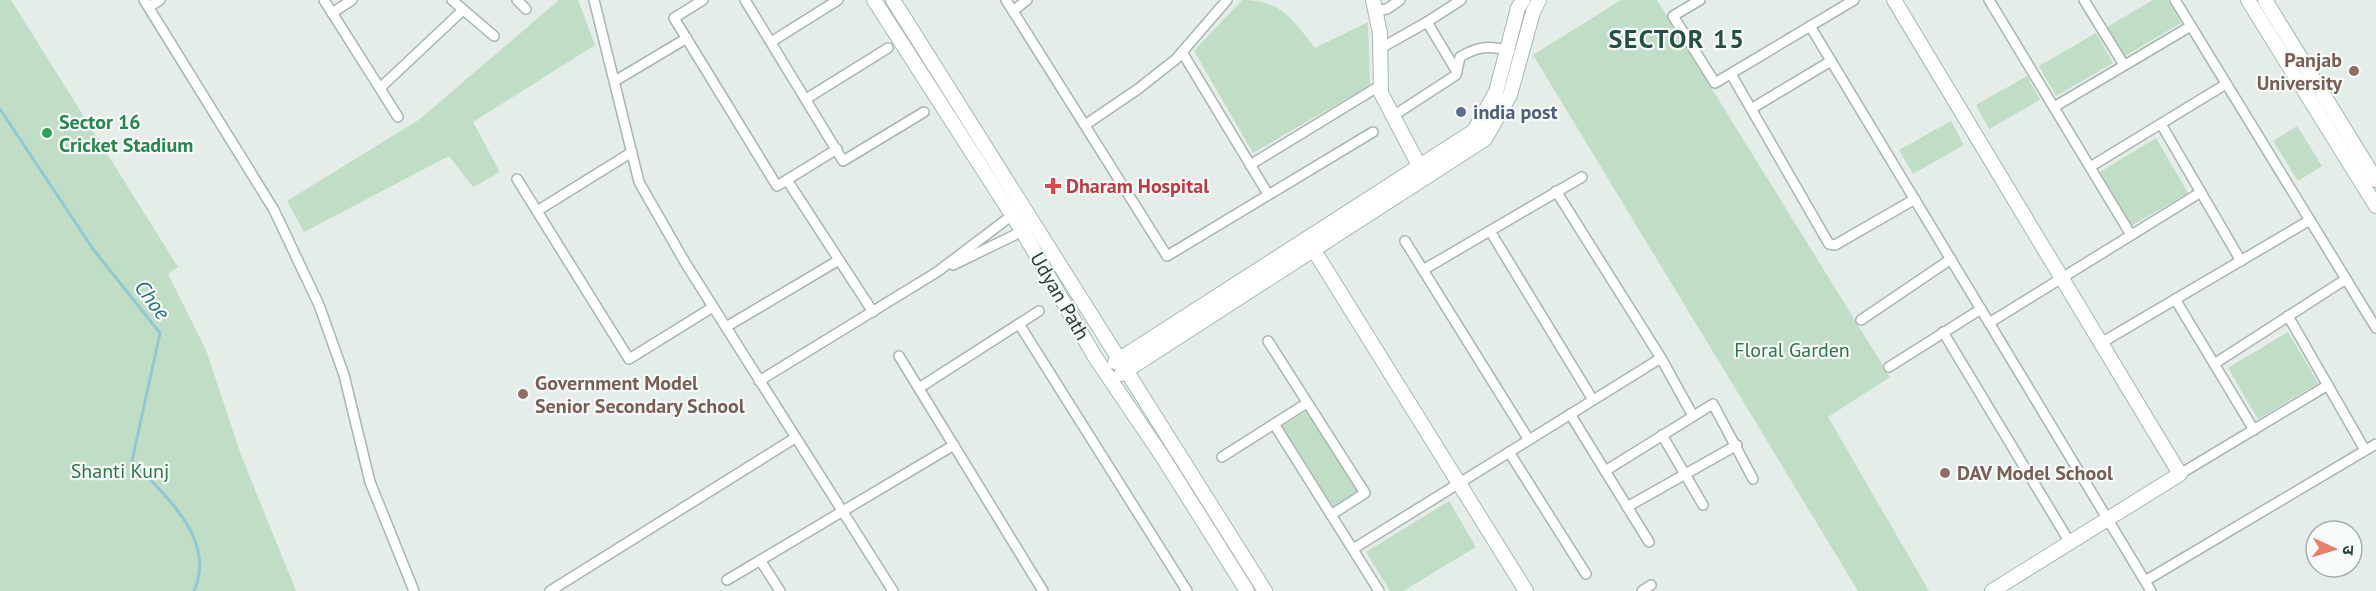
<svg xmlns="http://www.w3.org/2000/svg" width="2376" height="591" viewBox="0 0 2376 591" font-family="'PT Sans','Noto Sans Devanagari',sans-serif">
	<rect width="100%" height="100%" fill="#e5ede9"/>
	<!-- green -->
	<g fill="#c0ddc6">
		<polygon points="0,0 11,0 178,267 168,274 206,350 241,455 296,591 0,591"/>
		<polygon points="559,0 578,0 595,45 473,122 500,172 473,187 449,156 304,232 287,201 420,119"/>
		<path d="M 1242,0 C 1282,0 1292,19 1315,48 L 1368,22 L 1370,85 L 1253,153 L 1194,51 Z"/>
		<polygon points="1621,0 1657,0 1890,377 1828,417 1929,591 1858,591 1533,55"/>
		<polygon points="2153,0 2168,0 2181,23 2125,56 2107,27"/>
		<polygon points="2096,33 2113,63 2056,96 2039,66"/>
		<polygon points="2027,76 2040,100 1989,129 1976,105"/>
		<polygon points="1951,121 1964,145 1913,174 1899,150"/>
		<polygon points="2297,126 2322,166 2298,181 2273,141"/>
		<polygon points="2156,138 2188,193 2131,226 2100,172"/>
		<polygon points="2288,332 2318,383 2258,419 2228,368"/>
		<polygon points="1307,411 1359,492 1334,508 1282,426"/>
		<polygon points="1449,501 1476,547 1403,591 1390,591 1366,552"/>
	</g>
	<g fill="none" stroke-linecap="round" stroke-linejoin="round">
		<!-- stream -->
		<path stroke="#91c9cf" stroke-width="3" d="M 0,109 L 93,249 L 160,333 L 132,461 C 165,496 217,539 194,591"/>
		<!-- street casing -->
		<g stroke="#a8b5b0" stroke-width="12">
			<g id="street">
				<polyline points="144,0 274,210 319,305 344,375 370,482 414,591"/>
				<polyline points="324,0 398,117"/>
				<polyline points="452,0 494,36"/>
				<polyline points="517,0 526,9"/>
				<polyline points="594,0 639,182 686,264 893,591"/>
				<polyline points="703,0 674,18 777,186 837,149"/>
				<polyline points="745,0 843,161 924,112"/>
				<polyline points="1006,0 1167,256 1373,132"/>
				<polyline points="1700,0 1673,16 1715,83 1854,0"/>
				<polyline points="1989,0 2131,235"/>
				<polyline points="2084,0 2124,65"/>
				<polyline points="2175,0 2376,328"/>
				<polyline points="149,7 160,0"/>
				<polyline points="1013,11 1027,0"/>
				<polyline points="1376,11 1387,9 1400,0"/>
				<polyline points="332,13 352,0"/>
				<polyline points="1427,22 1461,0"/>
				<polyline points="1810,26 2151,591"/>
				<polyline points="771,42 838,0"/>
				<polyline points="1381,48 1427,22 1457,72"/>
				<polyline points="1182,52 1268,194"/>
				<polyline points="1731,74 1829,244 1835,245 1915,199"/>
				<polyline points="615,81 687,38"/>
				<polyline points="380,88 463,10"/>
				<polyline points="806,99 888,48"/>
				<polyline points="2054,107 2191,26"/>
				<polyline points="1751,109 1831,61"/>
				<path d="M 1393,116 L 1456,75 L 1460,57 C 1478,46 1490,45 1510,51"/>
				<polyline points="2161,124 2241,261"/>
				<polyline points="1085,125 1138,89 1176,59 1227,0"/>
				<polyline points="1250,165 1381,85"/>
				<polyline points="2090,167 2226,84"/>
				<polyline points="517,179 629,359 713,307"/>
				<polyline points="787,180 873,312"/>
				<polyline points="1556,191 1661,358 1693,416"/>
				<polyline points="537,211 632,152"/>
				<polyline points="1490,231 1593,400"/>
				<polyline points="1405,241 1529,440"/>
				<polyline points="953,265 1027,229"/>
				<polyline points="1423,270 1582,177"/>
				<polyline points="2175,299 2254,430"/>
				<polyline points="2288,316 2365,450"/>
				<polyline points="1861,320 1951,259"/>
				<polyline points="1989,323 2201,192"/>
				<polyline points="1019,324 1187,591"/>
				<polyline points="726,327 839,260"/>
				<polyline points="1943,332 2069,541"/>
				<polyline points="1268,341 1365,493 1331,515"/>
				<polyline points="2101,343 2310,220"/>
				<polyline points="899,356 1043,591"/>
				<polyline points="2214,364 2346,279"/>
				<polyline points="1889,367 1981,309"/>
				<polyline points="759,381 937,272 1015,213"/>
				<polyline points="919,388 1039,311"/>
				<polyline points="1570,414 1649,542"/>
				<polyline points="1274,424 1379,591"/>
				<polyline points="1662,435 1703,505"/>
				<polyline points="1509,452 1586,574"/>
				<polyline points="1222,457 1307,403"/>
				<polyline points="1605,471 1713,404 1753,479"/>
				<polyline points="2180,474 2328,385"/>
				<polyline points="1627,507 1737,445"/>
				<polyline points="1353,549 1661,358"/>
				<polyline points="760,560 780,591"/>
				<polyline points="727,580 954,445"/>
				<polyline points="2145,581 2376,444"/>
				<polyline points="550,591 795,438"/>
				<polyline points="1642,591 1651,585"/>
			</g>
		</g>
		<!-- secondary casing -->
		<g stroke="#a4b9b0" stroke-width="16">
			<g id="secondary">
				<polyline points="874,0 1023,232 1095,357 1162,456 1247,591"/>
				<polyline points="893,0 1265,591"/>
				<polyline points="1373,0 1380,33 1381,93 1423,173"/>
				<polyline points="1894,0 2180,474 1992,591"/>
				<polyline points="2248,0 2376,206"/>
				<polyline points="2265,0 2376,180"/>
				<polyline points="1310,244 1526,591"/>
				<polyline points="1115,362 1474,131 1496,92 1518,8 1523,0"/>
				<polyline points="1121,374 1485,139 1510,95 1533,12 1539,0"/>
			</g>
		</g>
		<!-- street -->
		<use href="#street" stroke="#fff" stroke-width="9"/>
		<!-- secondary -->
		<use href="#secondary" stroke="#fff" stroke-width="14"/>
	</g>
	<!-- markers -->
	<g fill="#8d6e63" stroke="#f6faf8" stroke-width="2">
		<circle cx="2354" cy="71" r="6"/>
		<circle cx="523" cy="394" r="6"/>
		<circle cx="1945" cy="473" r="6"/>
	</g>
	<circle fill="#5c6f8a" stroke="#f6faf8" stroke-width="2" cx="1461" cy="112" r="6"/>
	<circle fill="#2e9e5b" stroke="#f6faf8" stroke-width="2" cx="47" cy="133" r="6"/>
	<path fill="#e0444e" stroke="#f6faf8" stroke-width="2" d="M1050 177h6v6h6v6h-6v6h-6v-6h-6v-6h6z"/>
	<g text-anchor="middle" stroke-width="4.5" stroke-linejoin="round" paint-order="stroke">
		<!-- education labels -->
		<g font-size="20" font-weight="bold" fill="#785e54" stroke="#f6faf8" text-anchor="start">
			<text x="2342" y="67" text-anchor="end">Panjab<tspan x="2342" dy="23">University</tspan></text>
			<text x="535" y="390">Government Model<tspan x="535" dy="23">Senior Secondary School</tspan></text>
			<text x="1957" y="480">DAV Model School</text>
		</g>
		<!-- service labels -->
		<g font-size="20" font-weight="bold" fill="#4e5e75" stroke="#f6faf8" text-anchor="start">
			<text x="1473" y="119">india post</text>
		</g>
		<!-- leisure labels -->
		<g font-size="20" font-weight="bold" fill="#27864d" stroke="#f6faf8" text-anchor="start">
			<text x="59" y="129">Sector 16<tspan x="59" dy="23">Cricket Stadium</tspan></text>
		</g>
		<!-- health labels -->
		<g font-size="20" font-weight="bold" fill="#be3a42" stroke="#f6faf8" text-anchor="start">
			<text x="1066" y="193">Dharam Hospital</text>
		</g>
		<!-- street labels -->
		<g font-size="20" fill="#253f36" stroke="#f6faf8">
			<text transform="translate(1060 296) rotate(60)" y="7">Udyan Path</text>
		</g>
		<!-- park labels -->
		<g font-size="20" fill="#317447" stroke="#f6faf8">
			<text x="1792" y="357">Floral Garden</text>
			<text x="120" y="478">Shanti Kunj</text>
		</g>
		<!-- water labels -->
		<g font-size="21" font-style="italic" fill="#226f78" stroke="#f6faf8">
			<text transform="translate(152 300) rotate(53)" y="7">Choe</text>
		</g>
		<!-- district labels -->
		<g font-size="26" font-weight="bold" letter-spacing="1.5" fill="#225042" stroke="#f6faf8">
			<text x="1677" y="48">SECTOR 15</text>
		</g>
	</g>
	<!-- north arrow -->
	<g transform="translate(2334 549) rotate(94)"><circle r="28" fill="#f6faf8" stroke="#a2afaa" stroke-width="1.5"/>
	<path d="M0-4.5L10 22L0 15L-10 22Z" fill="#ea7e66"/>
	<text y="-9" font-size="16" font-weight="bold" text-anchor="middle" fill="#253f36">उ</text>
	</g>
</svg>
